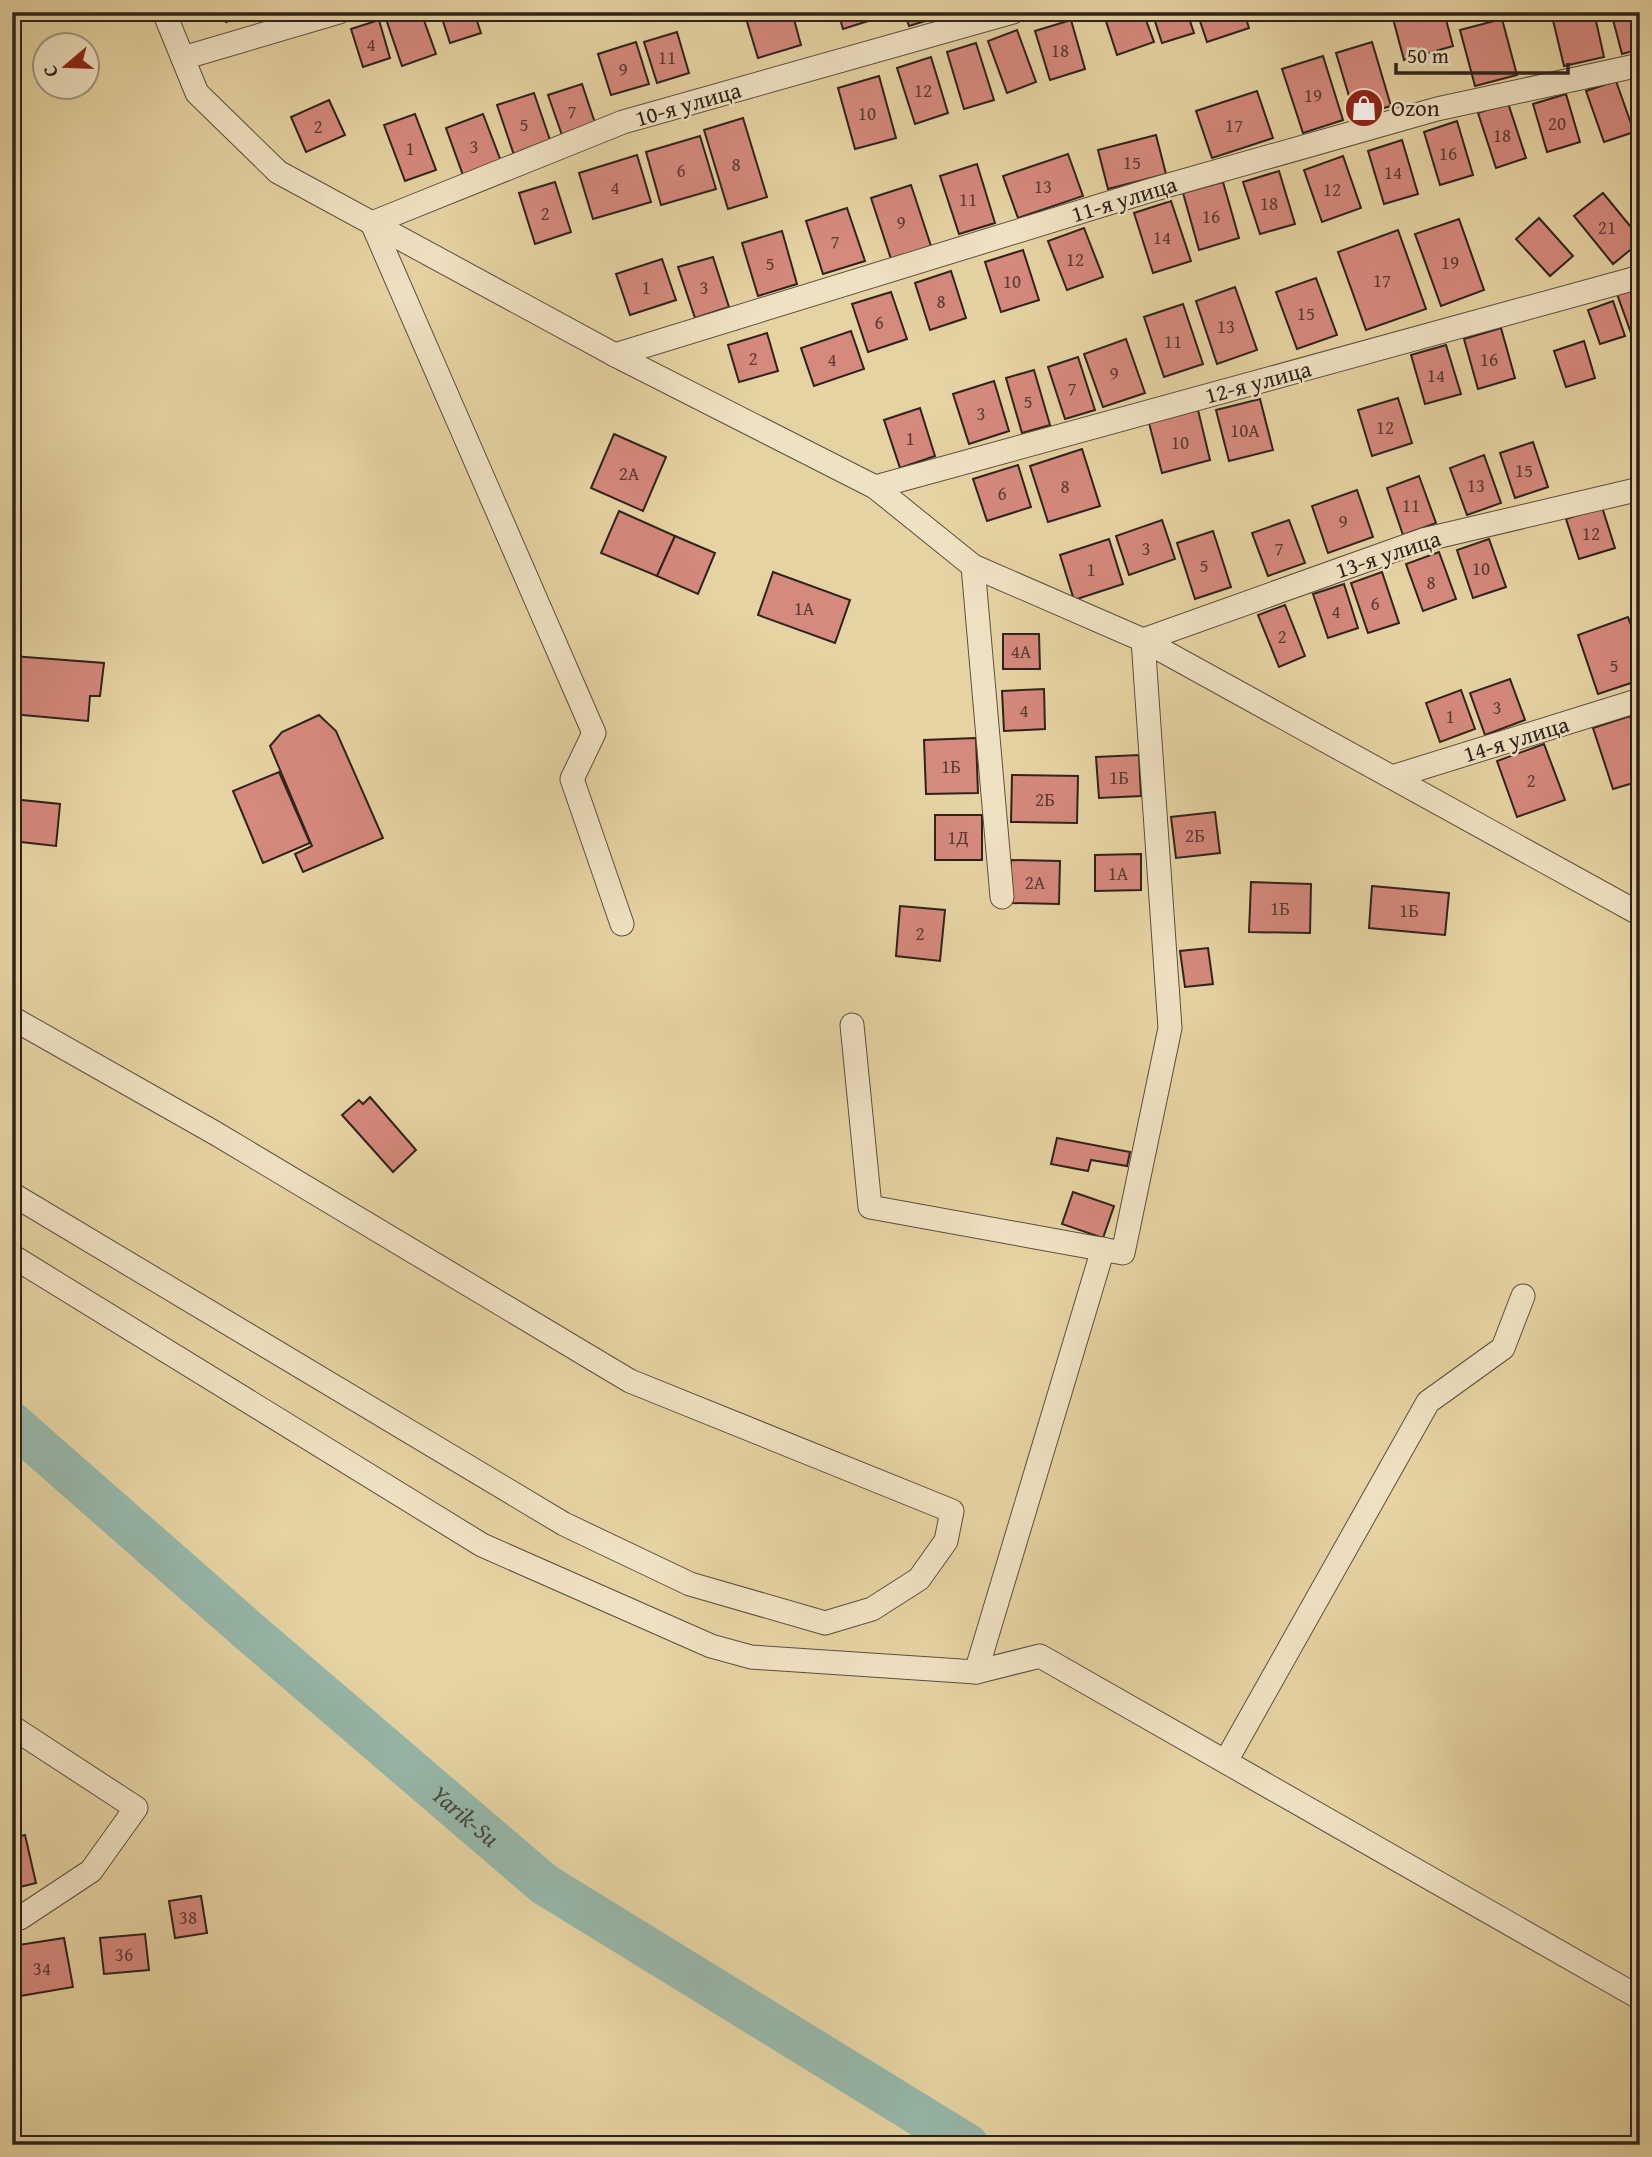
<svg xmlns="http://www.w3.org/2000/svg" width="1652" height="2157" viewBox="0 0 1652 2157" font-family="'Gentium Book Plus',serif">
	<rect width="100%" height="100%" fill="#e6d3a3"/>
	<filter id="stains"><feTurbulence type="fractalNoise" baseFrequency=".00286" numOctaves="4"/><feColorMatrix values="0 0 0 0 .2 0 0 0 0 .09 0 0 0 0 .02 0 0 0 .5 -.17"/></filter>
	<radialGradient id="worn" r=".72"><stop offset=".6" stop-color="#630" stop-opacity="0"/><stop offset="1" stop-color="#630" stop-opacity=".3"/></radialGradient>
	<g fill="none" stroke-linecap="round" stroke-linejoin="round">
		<!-- river -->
		<path stroke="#96b7a9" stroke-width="42" id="s1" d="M 12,1423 L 244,1627 L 544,1884 L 968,2145"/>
	</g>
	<!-- building -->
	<g fill="#d6897d" stroke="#2e231c" stroke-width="2">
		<polygon points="71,12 98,12 74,20"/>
		<polygon points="223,12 251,12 252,14 226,22"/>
		<polygon points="405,12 421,12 436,54 402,66 386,19"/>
		<polygon points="440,12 474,12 481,33 450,43"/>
		<polygon points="504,12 533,12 506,20"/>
		<polygon points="744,12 792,12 801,45 758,58"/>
		<polygon points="838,12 883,12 884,16 843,29"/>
		<polygon points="904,12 936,12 938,17 909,26"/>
		<polygon points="1103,12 1143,12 1154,42 1117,55"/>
		<polygon points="1152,12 1187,12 1194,33 1162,43"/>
		<polygon points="1197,12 1244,12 1249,28 1207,42"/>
		<polygon points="1260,12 1283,12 1263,19"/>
		<polygon points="1403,12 1444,12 1453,46 1404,60 1392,15"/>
		<polygon points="1551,12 1594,12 1604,57 1564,66"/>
		<polygon points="1611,12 1640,12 1640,49 1622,54"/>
		<polygon points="1502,19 1517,75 1475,86 1460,30"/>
		<polygon points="379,20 390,58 363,67 351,29"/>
		<polygon points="1071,20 1085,69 1050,80 1035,31"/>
		<polygon points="1017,30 1036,82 1007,93 988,41"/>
		<polygon points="677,32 689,73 657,83 644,42"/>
		<polygon points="636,42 649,84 611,95 598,54"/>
		<polygon points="1372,42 1391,106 1355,116 1336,53"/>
		<polygon points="976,43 994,100 964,109 947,52"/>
		<polygon points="1323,56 1343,120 1303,133 1282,69"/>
		<polygon points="931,57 948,113 915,124 897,68"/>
		<polygon points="879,76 896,138 855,149 838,88"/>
		<polygon points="1616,81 1634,132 1604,142 1586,91"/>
		<polygon points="582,84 596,126 563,138 548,95"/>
		<polygon points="1257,91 1273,138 1212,158 1196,111"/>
		<polygon points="534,93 551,143 514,155 497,105"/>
		<polygon points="1566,94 1580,142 1547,152 1533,104"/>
		<polygon points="329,100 345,135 306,152 291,117"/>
		<polygon points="1508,103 1526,158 1496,168 1478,113"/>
		<polygon points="415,114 436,170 405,181 384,125"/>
		<polygon points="483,114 502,164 464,178 446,128"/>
		<polygon points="743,118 767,197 728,209 704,130"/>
		<polygon points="1457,121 1473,175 1440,185 1424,132"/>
		<polygon points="1156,135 1166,174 1108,189 1098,150"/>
		<polygon points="700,136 716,189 661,205 646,152"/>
		<polygon points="1402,140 1418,194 1384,204 1368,151"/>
		<polygon points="1068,154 1083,196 1018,218 1003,176"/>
		<polygon points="637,155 651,202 593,219 579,173"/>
		<polygon points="1343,156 1361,208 1322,222 1304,170"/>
		<polygon points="977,164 995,223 959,234 940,176"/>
		<polygon points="1279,171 1295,224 1260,234 1243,182"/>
		<polygon points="555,182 571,232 535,244 519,193"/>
		<polygon points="1223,182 1239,238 1199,250 1183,193"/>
		<polygon points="911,185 931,246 891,259 871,198"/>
		<polygon points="1603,193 1640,238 1640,242 1613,264 1574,216"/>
		<polygon points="1171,201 1191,261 1153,273 1134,213"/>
		<polygon points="847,208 865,261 823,274 806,221"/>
		<polygon points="1539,218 1573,256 1550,276 1516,239"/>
		<polygon points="1459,219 1484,290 1441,306 1415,234"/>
		<polygon points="1084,228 1103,277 1067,290 1048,241"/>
		<polygon points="1398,230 1426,309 1366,330 1338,252"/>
		<polygon points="782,231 797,284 758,296 742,243"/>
		<polygon points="1023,250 1039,300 1001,312 985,262"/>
		<polygon points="713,257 729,307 695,318 678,267"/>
		<polygon points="662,259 676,300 630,315 616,274"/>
		<polygon points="951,271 966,318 930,330 915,283"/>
		<polygon points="1316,278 1337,335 1297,349 1276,292"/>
		<polygon points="1640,286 1640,330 1631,333 1617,294"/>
		<polygon points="1235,287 1257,350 1217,364 1196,301"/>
		<polygon points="891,292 907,339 868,352 852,304"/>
		<polygon points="1613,301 1625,336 1600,344 1588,310"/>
		<polygon points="1183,304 1203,364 1164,377 1144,317"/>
		<polygon points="1501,328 1515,378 1478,389 1464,339"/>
		<polygon points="851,331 864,369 814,386 801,348"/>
		<polygon points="767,333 778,371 739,382 728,345"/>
		<polygon points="1126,339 1145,393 1103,407 1084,354"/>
		<polygon points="1584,341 1595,378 1566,387 1554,351"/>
		<polygon points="1446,345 1461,394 1425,404 1411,355"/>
		<polygon points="1078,357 1095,410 1065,419 1048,367"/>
		<polygon points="1034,370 1050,425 1022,433 1006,378"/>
		<polygon points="994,381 1009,431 969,444 953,394"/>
		<polygon points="1398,398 1412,443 1372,456 1358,410"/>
		<polygon points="1260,399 1273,450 1229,461 1216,410"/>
		<polygon points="920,408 935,456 900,468 884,420"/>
		<polygon points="1198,410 1210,460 1162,473 1149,423"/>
		<polygon points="614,434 666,457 643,511 591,488"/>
		<polygon points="1533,442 1548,487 1515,498 1500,453"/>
		<polygon points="1082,449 1100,506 1048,522 1030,466"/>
		<polygon points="1484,455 1501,503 1467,515 1450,468"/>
		<polygon points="1018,465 1031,507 987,521 973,479"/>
		<polygon points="1419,476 1436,523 1403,535 1387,488"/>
		<polygon points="1357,490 1373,537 1328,553 1312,506"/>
		<polygon points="1602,507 1615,548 1579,559 1566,519"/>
		<polygon points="619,511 675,536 657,576 601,553"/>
		<polygon points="1162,520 1175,559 1129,575 1116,536"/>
		<polygon points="1289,520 1305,563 1268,576 1252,533"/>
		<polygon points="1213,531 1231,587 1195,599 1177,543"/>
		<polygon points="675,536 715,553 698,594 657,576"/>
		<polygon points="1109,539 1123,584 1074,600 1060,555"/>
		<polygon points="1489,539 1506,587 1473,598 1457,550"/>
		<polygon points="1439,552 1456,599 1423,611 1406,564"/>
		<polygon points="773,572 850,600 835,643 758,615"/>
		<polygon points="1382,572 1399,623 1368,633 1351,583"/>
		<polygon points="1344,584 1358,628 1328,638 1313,594"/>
		<polygon points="1285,605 1305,656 1279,667 1258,615"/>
		<polygon points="1628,617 1640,650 1640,680 1598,694 1578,635"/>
		<polygon points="1003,634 1039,634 1040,669 1003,669"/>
		<polygon points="12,656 104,663 100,696 90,696 88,721 12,714"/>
		<polygon points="1510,679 1525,720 1485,735 1470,693"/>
		<polygon points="1044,689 1045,729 1004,731 1002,691"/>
		<polygon points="1461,690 1475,729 1440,742 1426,703"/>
		<polygon points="319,715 336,731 383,838 303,872 295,854 312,846 270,746 282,732"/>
		<polygon points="1630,716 1640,746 1640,781 1613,789 1593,728"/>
		<polygon points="976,738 978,793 926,794 924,740"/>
		<polygon points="1544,744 1565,800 1517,817 1497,761"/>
		<polygon points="1139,755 1141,796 1099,798 1096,757"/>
		<polygon points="279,772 310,843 263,863 233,791"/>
		<polygon points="1012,775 1078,776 1077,823 1011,822"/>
		<polygon points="12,799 60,804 56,846 12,841"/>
		<polygon points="1215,812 1220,853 1176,858 1171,817"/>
		<rect x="935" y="815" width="47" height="45"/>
		<polygon points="1141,854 1141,890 1095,891 1095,855"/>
		<polygon points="1011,860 1060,861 1059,904 1010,903"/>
		<polygon points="1251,882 1311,884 1310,933 1249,932"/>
		<polygon points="1372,886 1449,893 1445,935 1369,928"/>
		<polygon points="900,906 945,910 940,961 896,956"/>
		<polygon points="1208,948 1213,984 1185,987 1180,951"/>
		<polygon points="370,1097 416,1150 393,1172 342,1115 359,1100 363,1104"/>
		<polygon points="1057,1138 1130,1152 1127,1166 1091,1160 1088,1171 1051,1164"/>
		<polygon points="1073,1192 1114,1206 1103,1238 1062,1224"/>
		<polygon points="25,1835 36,1883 12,1889 12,1838"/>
		<polygon points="201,1896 207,1933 175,1938 169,1901"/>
		<polygon points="145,1934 149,1970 104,1974 100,1938"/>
		<polygon points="64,1938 73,1987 20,1996 12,1946"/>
	</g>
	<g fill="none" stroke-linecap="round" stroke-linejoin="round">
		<!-- minor casing -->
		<g stroke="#5c4f3e" stroke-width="25">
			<g id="minor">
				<polyline points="164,12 197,93 278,172 615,355 875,487 973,566 1143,640 1640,914"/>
				<polyline points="183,58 339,12"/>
				<polyline points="615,355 1148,191 1437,109 1640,65"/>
				<polyline points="875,487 1640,277"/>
				<polyline points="973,566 1002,897"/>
				<polyline points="1392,777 1640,700"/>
				<polyline points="622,924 572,779 594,733 372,223 623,122 1013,12"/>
				<polyline points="12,1018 215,1133 630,1381 952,1511 946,1541 919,1579 872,1609 825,1623 690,1584 564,1524 12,1194"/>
				<polyline points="852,1025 870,1207 1123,1253 1170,1028 1143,640 1423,540 1640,489"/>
				<polyline points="12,1256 482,1545 711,1646 751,1657 976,1672 1040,1656 1640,1998"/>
				<polyline points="976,1672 1103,1249"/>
				<polyline points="12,1727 136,1808 91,1871 20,1918 12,1919"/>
				<polyline points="1226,1761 1428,1402 1503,1348 1523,1296"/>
			</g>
		</g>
		<!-- minor -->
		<use href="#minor" stroke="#efe2c3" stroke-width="23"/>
	</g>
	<!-- icons -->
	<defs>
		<g id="shop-disc" transform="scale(2.0125)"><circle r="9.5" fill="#8f2418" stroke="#efe2c3"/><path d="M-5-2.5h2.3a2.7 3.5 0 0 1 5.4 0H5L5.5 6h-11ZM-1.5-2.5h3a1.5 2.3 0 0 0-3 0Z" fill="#fff"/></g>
	</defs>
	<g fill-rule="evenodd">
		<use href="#shop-disc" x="1364" y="108"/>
	</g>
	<g text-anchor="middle" stroke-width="5" stroke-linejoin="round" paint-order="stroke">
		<!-- number labels -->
		<g font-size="19" fill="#583c34">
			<text x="371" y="51">4</text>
			<text x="1060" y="57">18</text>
			<text x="667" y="64">11</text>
			<text x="623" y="76">9</text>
			<text x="923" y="97">12</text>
			<text x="1313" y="102">19</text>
			<text x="572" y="118">7</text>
			<text x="867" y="120">10</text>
			<text x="1557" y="130">20</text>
			<text x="524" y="131">5</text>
			<text x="1234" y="132">17</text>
			<text x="318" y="133">2</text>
			<text x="1502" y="142">18</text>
			<text x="474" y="153">3</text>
			<text x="410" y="155">1</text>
			<text x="1448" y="160">16</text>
			<text x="1132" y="169">15</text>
			<text x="736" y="171">8</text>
			<text x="681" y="177">6</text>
			<text x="1393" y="179">14</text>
			<text x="1043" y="193">13</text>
			<text x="615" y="194">4</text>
			<text x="1332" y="196">12</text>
			<text x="968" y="206">11</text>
			<text x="1269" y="210">18</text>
			<text x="545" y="220">2</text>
			<text x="1211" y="223">16</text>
			<text x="901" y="229">9</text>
			<text x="1607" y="234">21</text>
			<text x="1162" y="244">14</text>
			<text x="835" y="248">7</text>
			<text x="1075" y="266">12</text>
			<text x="1450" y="269">19</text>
			<text x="770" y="270">5</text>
			<text x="1382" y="287">17</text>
			<text x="1012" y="288">10</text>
			<text x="646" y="294">1</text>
			<text x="704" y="294">3</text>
			<text x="941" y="308">8</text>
			<text x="1306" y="320">15</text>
			<text x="879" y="329">6</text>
			<text x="1226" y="333">13</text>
			<text x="1173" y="348">11</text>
			<text x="753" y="365">2</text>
			<text x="832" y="366">4</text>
			<text x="1489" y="366">16</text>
			<text x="1114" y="380">9</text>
			<text x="1436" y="382">14</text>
			<text x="1072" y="395">7</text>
			<text x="1028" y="408">5</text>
			<text x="981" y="420">3</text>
			<text x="1385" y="434">12</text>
			<text x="1245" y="437">10А</text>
			<text x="910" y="445">1</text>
			<text x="1180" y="449">10</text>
			<text x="1524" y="477">15</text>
			<text x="629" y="480">2А</text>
			<text x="1476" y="492">13</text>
			<text x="1065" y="493">8</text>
			<text x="1002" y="500">6</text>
			<text x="1411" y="512">11</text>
			<text x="1343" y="528">9</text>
			<text x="1591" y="540">12</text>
			<text x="1146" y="555">3</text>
			<text x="1279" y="555">7</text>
			<text x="1204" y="572">5</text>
			<text x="1481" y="575">10</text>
			<text x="1091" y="576">1</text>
			<text x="1431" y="589">8</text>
			<text x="1375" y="610">6</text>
			<text x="804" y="615">1А</text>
			<text x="1336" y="618">4</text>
			<text x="1282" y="643">2</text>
			<text x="1021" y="658">4А</text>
			<text x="1614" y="672">5</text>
			<text x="1497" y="714">3</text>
			<text x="1024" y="717">4</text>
			<text x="1450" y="723">1</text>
			<text x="951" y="773">1Б</text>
			<text x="1119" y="784">1Б</text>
			<text x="1531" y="787">2</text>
			<text x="1045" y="806">2Б</text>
			<text x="1195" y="842">2Б</text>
			<text x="958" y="844">1Д</text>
			<text x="1118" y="880">1А</text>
			<text x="1035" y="889">2А</text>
			<text x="1280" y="915">1Б</text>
			<text x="1409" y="917">1Б</text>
			<text x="920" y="940">2</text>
			<text x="188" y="1924">38</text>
			<text x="124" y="1961">36</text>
			<text x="42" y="1975">34</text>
		</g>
		<!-- street labels -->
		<g font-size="23" fill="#2e231c" stroke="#efe2c3">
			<text transform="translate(688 104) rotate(-16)" y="8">10-я улица</text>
			<text transform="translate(1124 199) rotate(-17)" y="8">11-я улица</text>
			<text transform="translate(1258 382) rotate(-15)" y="8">12-я улица</text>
			<text transform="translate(1388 554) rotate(-18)" y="8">13-я улица</text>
			<text transform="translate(1516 739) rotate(-17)" y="8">14-я улица</text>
		</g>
		<!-- poi labels -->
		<g font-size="23" fill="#2e231c" stroke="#efe2c3" text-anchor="start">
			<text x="1391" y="116">Ozon</text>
		</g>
		<!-- water labels -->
		<g font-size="24" font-style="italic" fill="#48483f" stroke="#efe2c3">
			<text dy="8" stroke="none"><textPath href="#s1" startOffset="600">Yarik-Su</textPath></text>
		</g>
	</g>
	<!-- margin -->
	<rect width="1652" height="2157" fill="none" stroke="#e6d3a3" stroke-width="42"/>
	<rect x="14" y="14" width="1624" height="2129" fill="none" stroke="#2e231c" stroke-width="3.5"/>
	<rect x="21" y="21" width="1610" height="2115" fill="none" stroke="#2e231c" stroke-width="2"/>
	<!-- north arrow -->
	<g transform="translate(66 66) rotate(251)"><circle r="33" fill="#efe2c3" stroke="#a29680" stroke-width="2"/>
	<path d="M0-5L12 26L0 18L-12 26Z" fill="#8f2418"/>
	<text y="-10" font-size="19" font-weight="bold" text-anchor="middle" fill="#2e231c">С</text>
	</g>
	<!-- scale -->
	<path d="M1396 63v10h172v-10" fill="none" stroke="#2e231c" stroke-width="3.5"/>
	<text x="1407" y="63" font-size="21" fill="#2e231c" stroke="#efe2c3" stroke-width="5" paint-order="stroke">50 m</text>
	<rect width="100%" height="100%" filter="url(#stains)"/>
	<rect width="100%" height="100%" fill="url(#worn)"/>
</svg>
